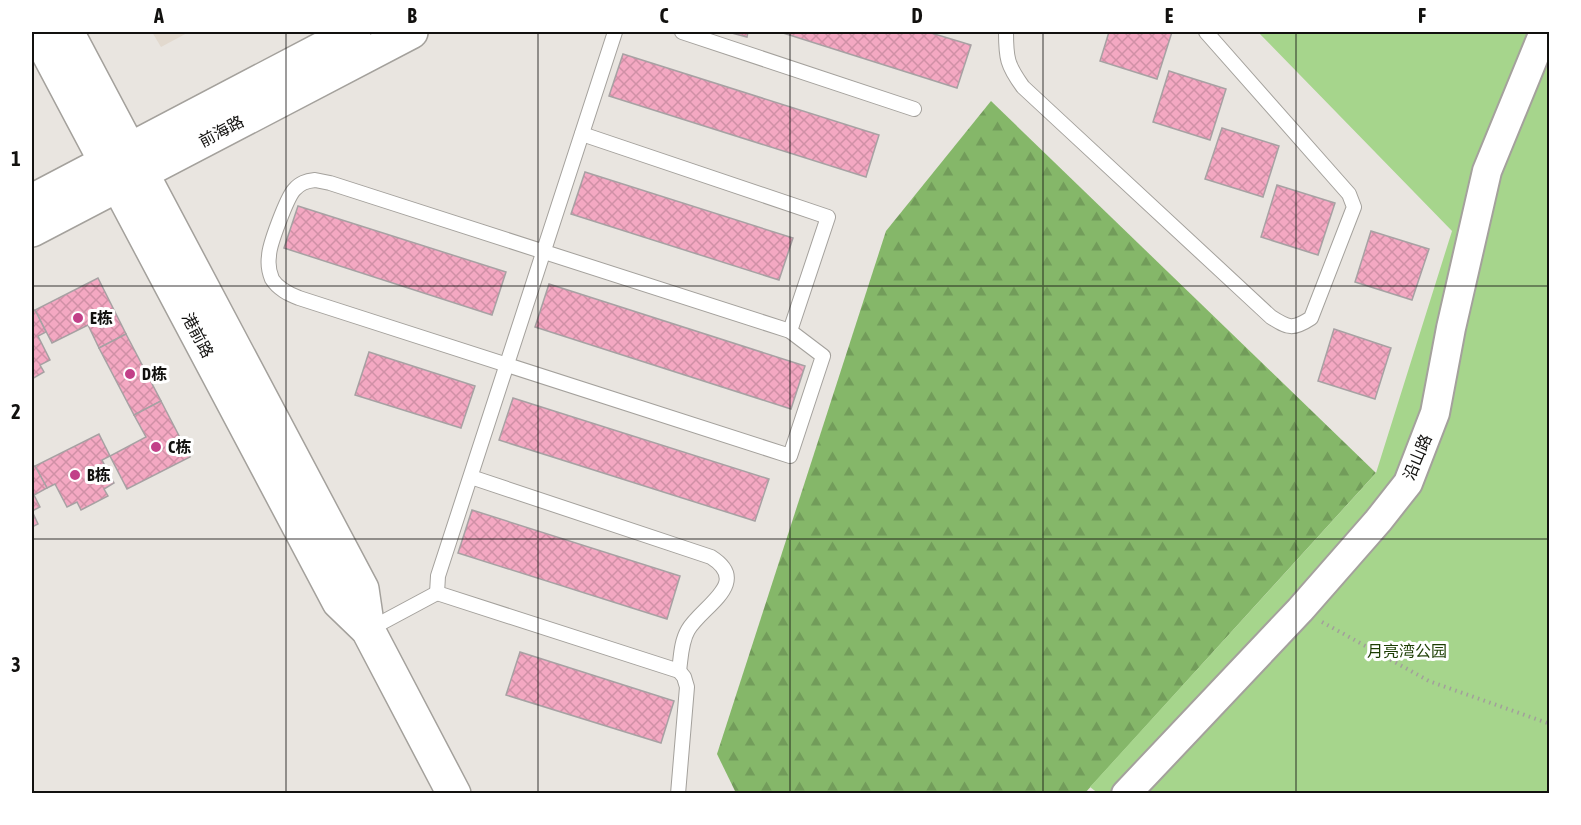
<svg xmlns="http://www.w3.org/2000/svg" width="1581" height="825" viewBox="0 0 1581 825" font-family="'Asap Condensed','Noto Sans SC',sans-serif">
	<defs>
		<pattern id="forest-firs" width="22" height="20" patternUnits="userSpaceOnUse" patternTransform="scale(1.5)"><rect width="22" height="20" fill="#85b769"/><path d="M5 1l3.5 6h-7zM16 11l3.5 6h-7z" fill="#729c5a"/></pattern>
		<pattern id="building-cross-hatch" width="8" height="8" patternUnits="userSpaceOnUse" patternTransform="scale(1.5)"><rect width="8" height="8" fill="#f4a8c2"/><path d="M0 0l8 8M0 8l8-8" fill="none" stroke="#d090a6"/></pattern>
	</defs>
	<rect width="100%" height="100%" fill="#e9e5e0"/>
	<!-- built -->
	<polygon fill="#e2d9ce" points="152,32 189,32 161,47"/>
	<!-- forest -->
	<polygon fill="url(#forest-firs)" points="991,101 1376,473 1085,793 736,793 717,754 886,231"/>
	<!-- green -->
	<polygon fill="#a6d58c" points="1258,32 1549,32 1549,793 1099,794 1090,787 1376,473 1452,231"/>
	<!-- building -->
	<g fill="url(#building-cross-hatch)" stroke="#a7a1a3" stroke-width="1.5">
		<polygon points="728,32 748,32 747,37"/>
		<polygon points="780,32 928,32 971,45 957,88"/>
		<polygon points="1109,32 1172,32 1157,79 1100,61"/>
		<polygon points="623,54 879,135 866,177 609,96"/>
		<polygon points="1169,71 1226,89 1210,140 1153,122"/>
		<polygon points="1222,128 1279,146 1263,197 1205,179"/>
		<polygon points="585,172 793,238 779,280 571,214"/>
		<polygon points="1277,185 1335,203 1318,255 1261,237"/>
		<polygon points="298,206 506,272 492,315 284,248"/>
		<polygon points="1371,231 1429,249 1412,300 1355,282"/>
		<polygon points="98,278 126,334 99,348 88,325 52,343 35,310"/>
		<polygon points="549,284 805,366 791,409 535,327"/>
		<polygon points="35,310 46,332 38,336 50,360 40,365 44,372 32,379 32,312"/>
		<polygon points="1334,329 1391,348 1375,399 1318,381"/>
		<polygon points="126,334 161,401 134,415 99,348"/>
		<polygon points="369,352 475,386 461,428 355,395"/>
		<polygon points="513,398 769,479 755,521 499,440"/>
		<polygon points="161,401 190,457 127,489 110,456 146,437 134,415"/>
		<polygon points="99,434 110,456 102,460 114,483 104,489 108,496 81,510 77,502 67,507 55,484 47,488 35,466"/>
		<polygon points="35,466 47,488 34,495 40,507 32,511 38,524 32,527 32,468"/>
		<polygon points="472,510 680,576 667,619 458,553"/>
		<polygon points="520,652 674,701 661,743 506,695"/>
	</g>
	<g fill="none" stroke-linecap="round" stroke-linejoin="round">
		<!-- service casing -->
		<g stroke="#a4a19c" stroke-width="16">
			<g id="service">
				<polyline points="615,32 438,576 437,593 679,671 684,677 687,687 678,794"/>
				<polyline points="682,32 914,109"/>
				<path d="M 1006,32 C 1006,58 1007,65 1023,87 L 1271,317 C 1288,328 1293,330 1311,318 L 1354,207 L 1349,194 L 1206,32"/>
				<polyline points="582,134 828,217 790,331"/>
				<path d="M 315,180 L 330,183 L 790,331 L 823,356 L 790,456 L 299,298 C 289,294 278,289 272,279 C 269,272 268,263 269,256 C 269,245 287,198 294,190 C 300,183 306,181 315,180 Z"/>
				<path d="M 471,477 L 711,557 C 752,583 702,606 688,630 C 681,642 681,657 679,671"/>
				<polyline points="368,630 437,593"/>
			</g>
		</g>
		<!-- minor casing -->
		<g stroke="#a4a19c" stroke-width="32">
			<polyline id="minor" points="1126,794 1300,610 1378,521 1408,483 1435,413 1451,328 1487,171 1544,32"/>
		</g>
		<!-- tertiary casing -->
		<g stroke="#a4a19c" stroke-width="36">
			<g id="tertiary">
				<polyline points="37,32 339,602 368,630 454,794"/>
				<polyline points="67,32 362,589 368,630"/>
				<polyline points="32,201 354,32"/>
				<polyline points="32,230 411,32"/>
			</g>
		</g>
		<!-- path -->
		<polyline stroke="#a29f9b" stroke-width="4" stroke-dasharray="1.5 4.5" stroke-linecap="butt" points="1322,622 1429,681 1550,724"/>
		<!-- service -->
		<use href="#service" stroke="#fff" stroke-width="14"/>
		<!-- minor -->
		<use href="#minor" stroke="#fff" stroke-width="28"/>
		<!-- tertiary -->
		<use href="#tertiary" stroke="#fff" stroke-width="33"/>
	</g>
	<!-- grid -->
	<path fill="none" stroke="#12110f" stroke-width="1.5" stroke-opacity="0.55" d="M 286,32 L 286,794M 538,32 L 538,794M 790,32 L 790,794M 1043,32 L 1043,794M 1296,32 L 1296,794M 32,286 L 1550,286M 32,539 L 1550,539"/>
	<!-- markers -->
	<g fill="#c24088" stroke="#fff" stroke-width="2">
		<circle cx="78" cy="318" r="6"/>
		<circle cx="130" cy="374" r="6"/>
		<circle cx="156" cy="447" r="6"/>
		<circle cx="75" cy="475" r="6"/>
	</g>
	<g text-anchor="middle" stroke-width="6" stroke-linejoin="round" paint-order="stroke">
		<!-- street labels -->
		<g font-size="16" fill="#12110f" stroke="#fff">
			<text transform="translate(221 131) rotate(-28)" y="6">前海路</text>
			<text transform="translate(198 335) rotate(62)" y="6">港前路</text>
			<text transform="translate(1417 457) rotate(-67)" y="6">沿山路</text>
		</g>
		<!-- poi labels -->
		<g font-size="16" font-weight="bold" fill="#12110f" stroke="#fff" text-anchor="start">
			<text x="90" y="324">E栋</text>
			<text x="142" y="380">D栋</text>
			<text x="168" y="453">C栋</text>
			<text x="87" y="481">B栋</text>
		</g>
		<!-- park labels -->
		<g font-size="16" fill="#1d3d04" stroke="#fff">
			<text x="1407" y="657">月亮湾公园</text>
		</g>
	</g>
	<!-- border -->
	<rect width="1581" height="825" fill="none" stroke="#ffffff" stroke-width="66"/>
	<rect x="33" y="33" width="1515" height="759" fill="none" stroke="#12110f" stroke-width="2"/>
	<g font-size="20" text-anchor="middle" font-weight="bold" fill="#12110f">
		<text x="159" y="23">A</text>
		<text x="412" y="23">B</text>
		<text x="664" y="23">C</text>
		<text x="917" y="23">D</text>
		<text x="1169" y="23">E</text>
		<text x="1422" y="23">F</text>
		<text x="16" y="166">1</text>
		<text x="16" y="419">2</text>
		<text x="16" y="672">3</text>
	</g>
</svg>
